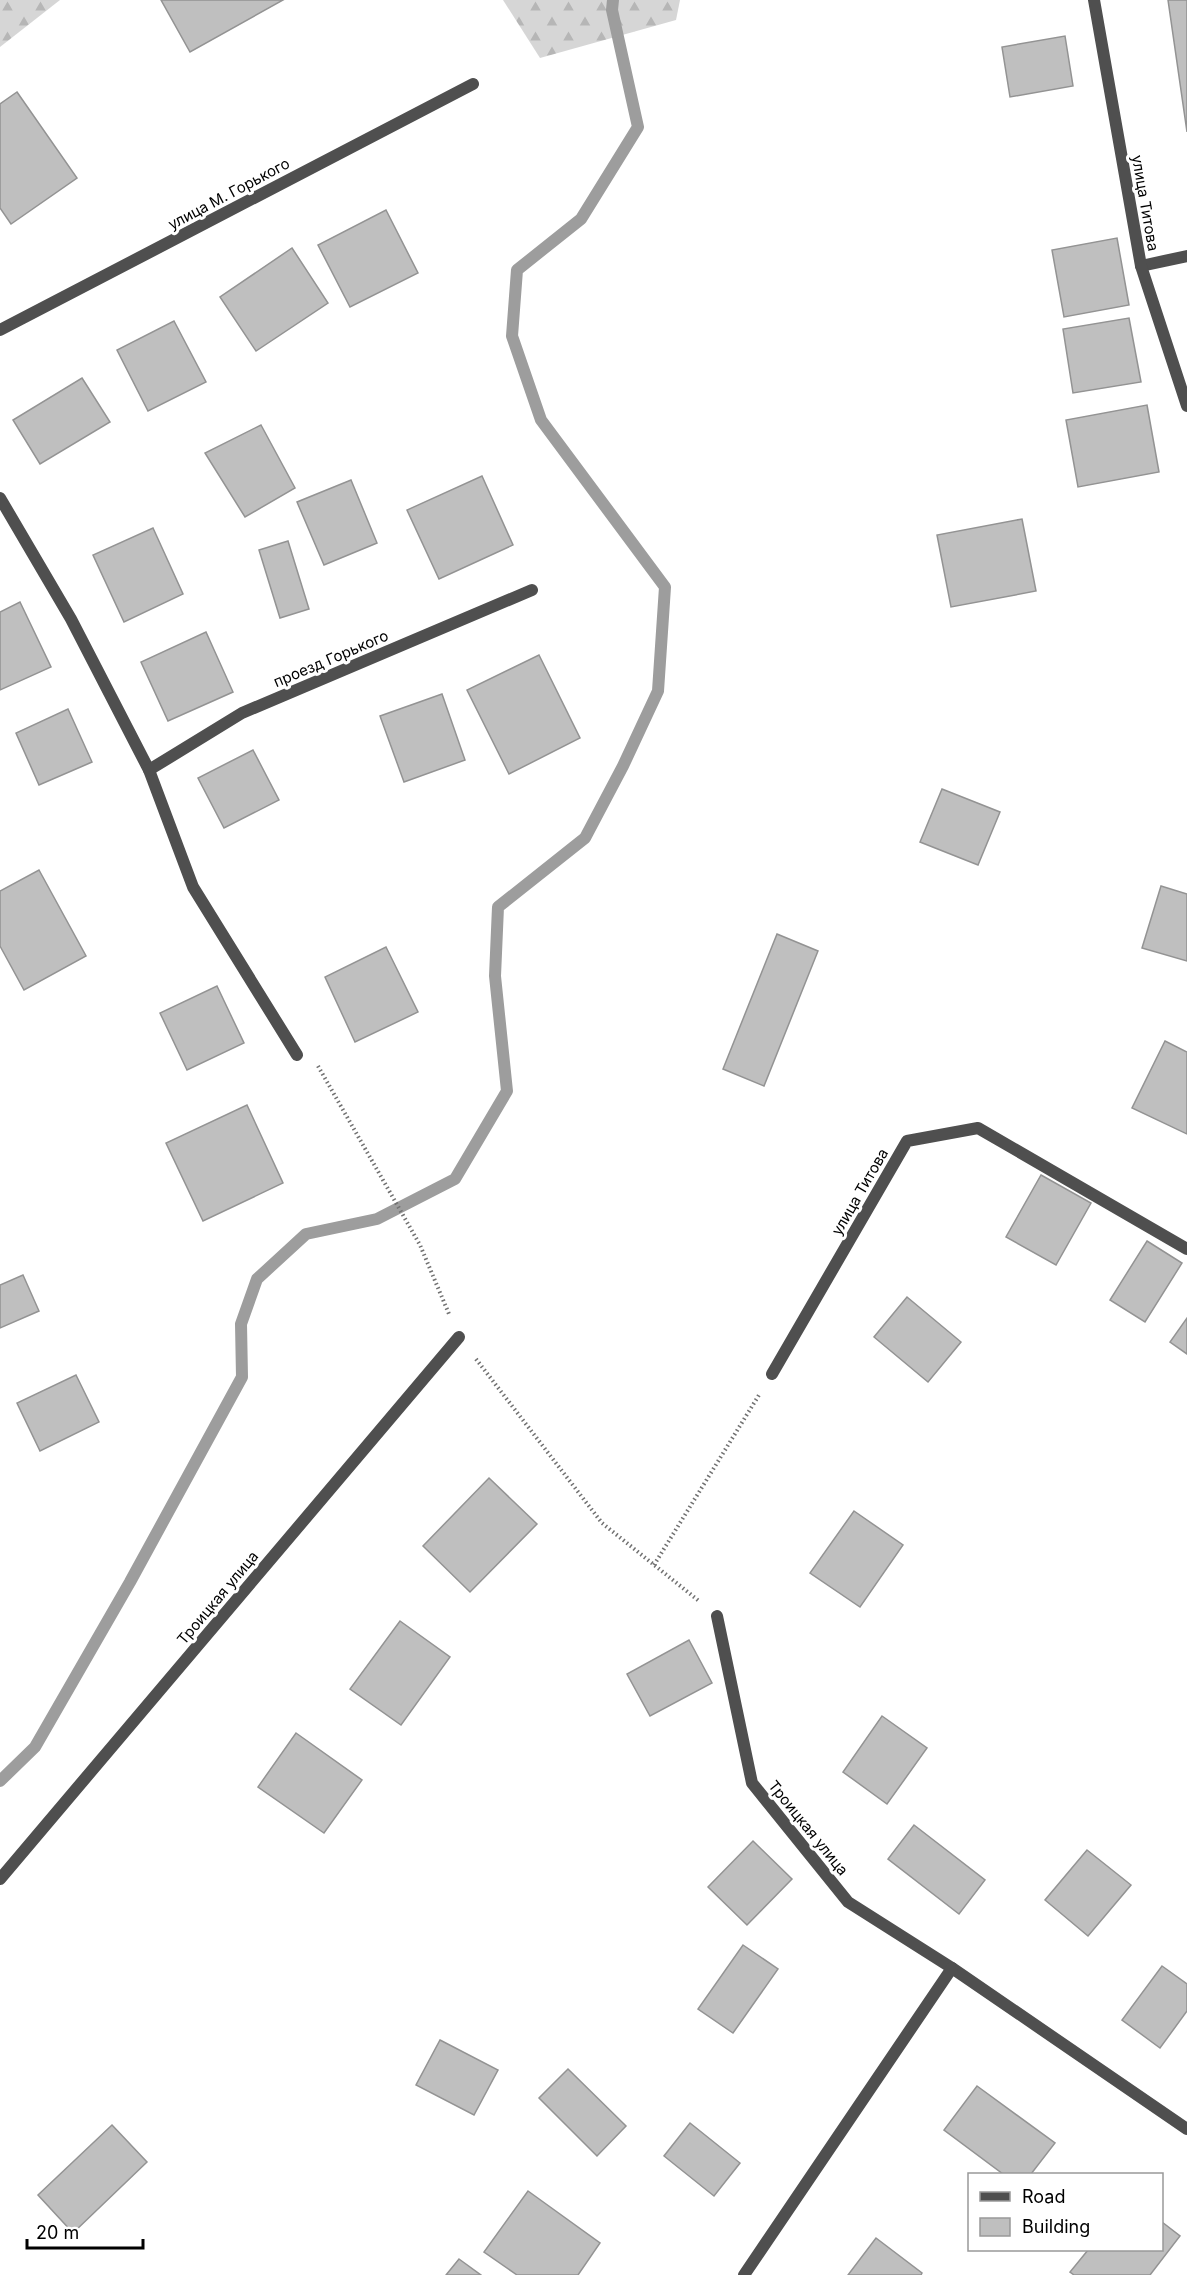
<svg xmlns="http://www.w3.org/2000/svg" width="1187" height="2275" viewBox="0 0 1187 2275" font-family="Inter,sans-serif">
	<defs>
		<pattern id="forest-firs" width="22" height="20" patternUnits="userSpaceOnUse" patternTransform="scale(1.5)"><rect width="22" height="20" fill="#d6d6d6"/><path d="M5 1l3.5 6h-7zM16 11l3.5 6h-7z" fill="#b6b6b6"/></pattern>
	</defs>
	<rect width="100%" height="100%" fill="#fff"/>
	<!-- forest -->
	<g fill="url(#forest-firs)">
		<polygon points="0,0 60,0 0,47"/>
		<polygon points="503,0 680,0 676,20 540,58"/>
	</g>
	<g fill="none" stroke-linecap="round" stroke-linejoin="round">
		<!-- stream -->
		<polyline stroke="#9d9d9d" stroke-width="12" points="0,1781 35,1747 130,1582 242,1377 241,1324 257,1279 306,1234 377,1219 455,1179 507,1091 495,976 498,907 585,838 623,766 658,691 665,587 541,420 512,336 517,270 581,219 638,127 612,10 613,0"/>
	</g>
	<!-- building -->
	<g fill="#bfbfbf" stroke="#939393" stroke-width="1.5">
		<polygon points="161,0 283,0 190,52"/>
		<polygon points="1168,0 1187,0 1187,132"/>
		<polygon points="1065,36 1073,86 1010,97 1002,47"/>
		<polygon points="17,92 77,178 11,224 0,208 0,104"/>
		<polygon points="386,210 418,273 350,307 318,245"/>
		<polygon points="1117,238 1129,305 1064,317 1052,250"/>
		<polygon points="292,248 328,303 256,351 220,297"/>
		<polygon points="1129,318 1141,382 1073,393 1063,329"/>
		<polygon points="174,321 206,382 148,411 117,350"/>
		<polygon points="82,378 110,422 40,464 13,420"/>
		<polygon points="1147,405 1159,472 1078,487 1066,420"/>
		<polygon points="261,425 295,488 245,517 205,453"/>
		<polygon points="482,476 513,545 439,579 407,510"/>
		<polygon points="351,480 377,543 324,565 297,502"/>
		<polygon points="1022,519 1036,591 951,607 937,535"/>
		<polygon points="153,528 183,594 124,622 93,555"/>
		<polygon points="288,541 309,609 280,618 259,550"/>
		<polygon points="20,602 51,667 0,690 0,612"/>
		<polygon points="206,632 233,692 168,721 141,662"/>
		<polygon points="539,655 580,738 509,774 467,690"/>
		<polygon points="442,694 465,760 404,782 380,716"/>
		<polygon points="68,709 92,762 39,785 16,733"/>
		<polygon points="253,750 279,800 224,828 198,778"/>
		<polygon points="942,789 1000,812 978,865 920,842"/>
		<polygon points="39,870 86,956 24,990 0,946 0,891"/>
		<polygon points="1161,886 1187,894 1187,961 1142,948"/>
		<polygon points="777,934 818,951 764,1086 723,1069"/>
		<polygon points="386,947 418,1012 355,1042 325,977"/>
		<polygon points="217,986 244,1043 187,1070 160,1013"/>
		<polygon points="1165,1041 1187,1052 1187,1134 1132,1108"/>
		<polygon points="247,1105 283,1183 203,1221 166,1143"/>
		<polygon points="1041,1175 1091,1203 1056,1265 1006,1237"/>
		<polygon points="1147,1241 1182,1263 1145,1322 1110,1300"/>
		<polygon points="23,1275 39,1311 0,1328 0,1285"/>
		<polygon points="907,1297 961,1342 928,1382 874,1337"/>
		<polygon points="1187,1318 1187,1354 1170,1342"/>
		<polygon points="76,1375 99,1422 40,1451 17,1403"/>
		<polygon points="489,1478 537,1524 470,1592 423,1546"/>
		<polygon points="854,1511 903,1545 860,1607 810,1573"/>
		<polygon points="400,1621 450,1657 401,1725 350,1689"/>
		<polygon points="689,1640 712,1683 650,1716 627,1674"/>
		<polygon points="882,1716 927,1748 887,1804 843,1772"/>
		<polygon points="296,1733 362,1780 324,1833 258,1787"/>
		<polygon points="914,1825 985,1880 959,1914 888,1859"/>
		<polygon points="753,1841 792,1879 747,1925 708,1887"/>
		<polygon points="1087,1850 1131,1885 1088,1936 1045,1900"/>
		<polygon points="743,1945 778,1969 733,2033 698,2009"/>
		<polygon points="1162,1966 1187,1984 1187,2011 1160,2048 1122,2020"/>
		<polygon points="440,2040 498,2070 474,2115 416,2085"/>
		<polygon points="568,2069 626,2126 597,2156 539,2098"/>
		<polygon points="977,2086 1055,2143 1031,2174 1003,2174 944,2130"/>
		<polygon points="690,2123 740,2163 714,2196 664,2156"/>
		<polygon points="112,2125 147,2162 73,2233 38,2195"/>
		<polygon points="528,2191 600,2243 578,2275 517,2275 484,2252"/>
		<polygon points="1162,2222 1180,2236 1150,2275 1074,2275 1070,2272 1088,2250 1162,2250"/>
		<polygon points="876,2238 922,2273 921,2275 848,2275"/>
		<polygon points="459,2259 481,2275 446,2275"/>
	</g>
	<g fill="none" stroke-linecap="round" stroke-linejoin="round">
		<!-- path -->
		<g stroke="#717171" stroke-width="4" stroke-dasharray="1.5 3" stroke-linecap="butt">
			<polyline points="318,1066 420,1245 449,1314"/>
			<polyline points="476,1359 602,1523 699,1601"/>
			<polyline points="654,1565 759,1395"/>
		</g>
		<!-- lane -->
		<polyline stroke="#4f4f4f" stroke-width="12" points="1141,266 1187,256"/>
		<!-- street -->
		<g stroke="#4f4f4f" stroke-width="12">
			<polyline points="1094,0 1141,266 1187,406"/>
			<polyline points="0,330 473,84"/>
			<polyline points="0,498 71,619 149,770 193,887 297,1055"/>
			<polyline points="149,770 242,713 532,590"/>
			<polyline points="772,1374 907,1141 978,1128 1187,1249"/>
			<polyline points="717,1616 752,1783 848,1902 952,1968 1187,2129"/>
			<polyline points="0,1879 459,1337"/>
			<polyline points="744,2275 952,1968"/>
		</g>
	</g>
	<g text-anchor="middle" stroke-width="6" stroke-linejoin="round" paint-order="stroke">
		<!-- street labels -->
		<g font-size="15" fill="#000" stroke="#fff">
			<text transform="translate(229 194) rotate(-28)" y="5">улица М. Горького</text>
			<text transform="translate(1145 203) rotate(80)" y="5">улица Титова</text>
			<text transform="translate(331 659) rotate(-23)" y="5">проезд Горького</text>
			<text transform="translate(860 1192) rotate(-60)" y="5">улица Титова</text>
			<text transform="translate(218 1598) rotate(-50)" y="5">Троицкая улица</text>
			<text transform="translate(808 1828) rotate(51)" y="5">Троицкая улица</text>
		</g>
	</g>
	<!-- legend -->
	<rect x="968" y="2173" width="195" height="78" fill="#ffffff" stroke="#999999" stroke-width="1.5"/>
	<rect x="980" y="2192" width="30" height="9" fill="#4f4f4f" stroke="#999999" stroke-width="1.5"/>
	<text x="1022" y="2203" font-size="18" fill="#000000">Road</text>
	<rect x="980" y="2218" width="30" height="18" fill="#bfbfbf" stroke="#999999" stroke-width="1.5"/>
	<text x="1022" y="2233" font-size="18" fill="#000000">Building</text>
	<!-- scale -->
	<path d="M27 2239v9h116v-9" fill="none" stroke="#000000" stroke-width="3"/>
	<text x="36" y="2239" font-size="18" fill="#000000" stroke="#ffffff" stroke-width="4.5" paint-order="stroke">20 m</text>
</svg>
